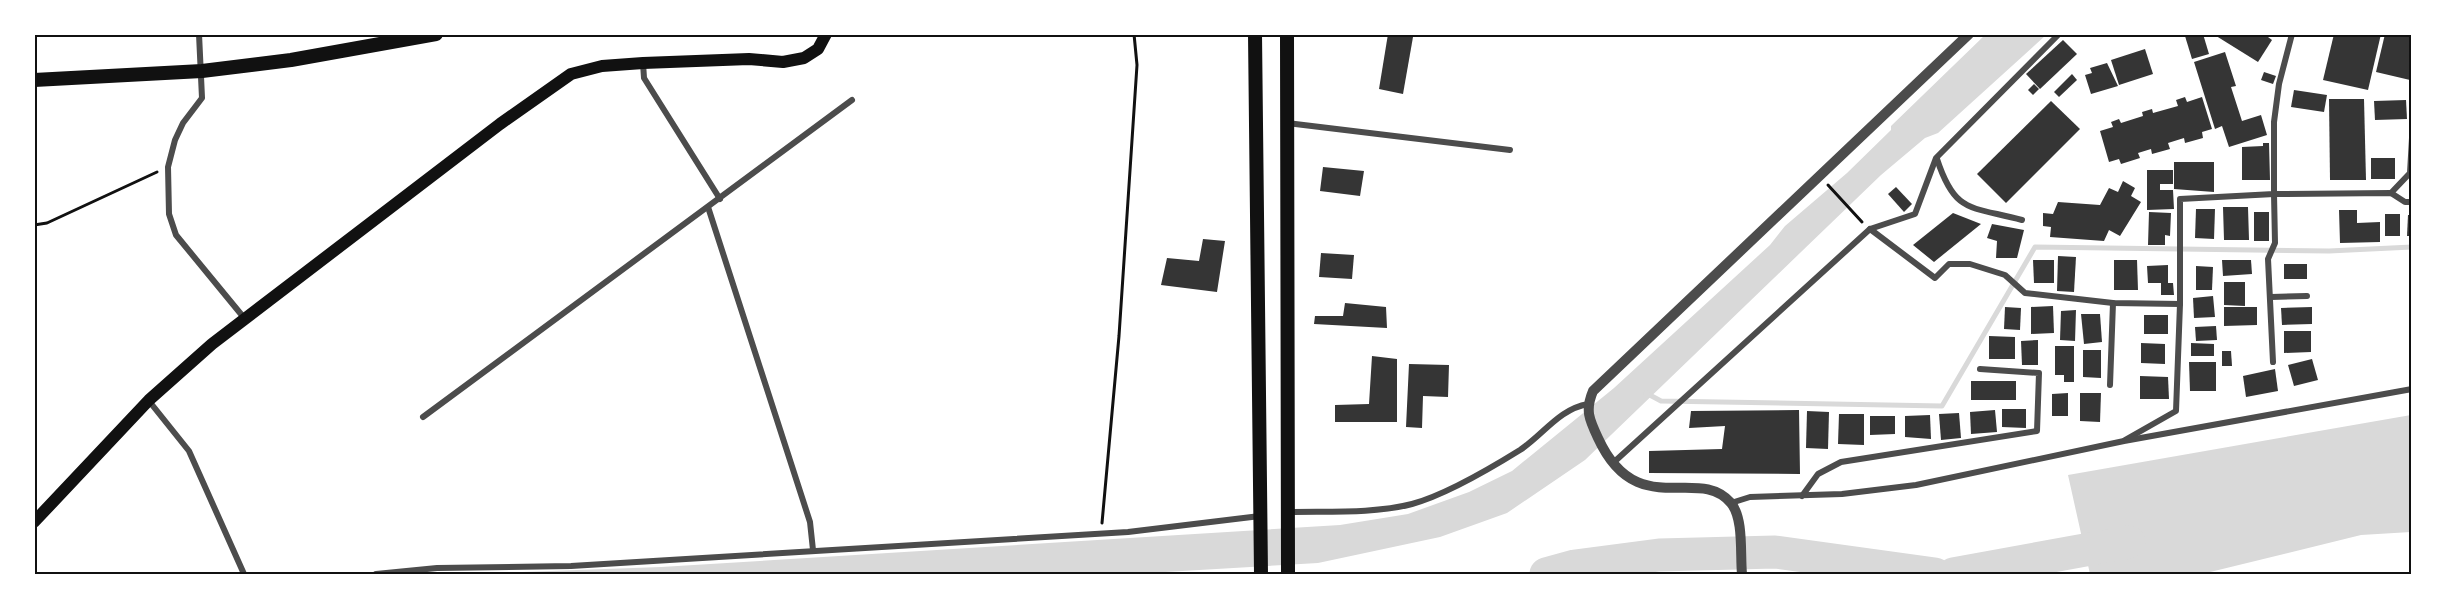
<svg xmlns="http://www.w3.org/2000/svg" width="2446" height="609" viewBox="0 0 2446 609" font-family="Quicksand,sans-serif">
	<rect width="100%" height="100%" fill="#fff"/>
	<!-- water -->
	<g fill="#d9d9d9">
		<polygon points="1985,35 2046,35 1938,133 1925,138 1881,175 1585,460 1507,513 1440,537 1318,563 1131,574 469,574 661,567 1340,525 1408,514 1469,492 1512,471 1614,388 1770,245 1785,226 1847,173 1891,130 1891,126"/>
		<polygon points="2411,415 2411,532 2361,535 2202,574 2090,574 2068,475"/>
	</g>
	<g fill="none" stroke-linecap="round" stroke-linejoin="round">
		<!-- stream -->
		<polyline stroke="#d9d9d9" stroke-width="5" points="1646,393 1661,401 1942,406 2035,247 2329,251 2412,247"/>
		<!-- river -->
		<g stroke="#d9d9d9" stroke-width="33">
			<polyline points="1546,574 1575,566 1659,555 1775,552 1935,574"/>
			<polyline points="1953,574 2129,542"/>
		</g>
	</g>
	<!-- building -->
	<g fill="#353535">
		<polygon points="1388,34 1413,37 1403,94 1379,89"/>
		<polygon points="2189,34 2203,34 2209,54 2192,59 2185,36"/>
		<polygon points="2213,34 2264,34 2272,40 2258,62"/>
		<polygon points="2334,34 2381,34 2368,90 2323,80"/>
		<polygon points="2385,34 2412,34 2410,80 2376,72"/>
		<polygon points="2063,40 2077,54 2040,89 2026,74"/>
		<polygon points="2145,49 2153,74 2119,85 2111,60"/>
		<polygon points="2225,52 2236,86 2231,87 2242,121 2261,115 2267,135 2229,147 2222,126 2215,129 2194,62"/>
		<polygon points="2107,63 2118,86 2091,94 2085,75 2092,73 2090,68"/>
		<polygon points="2264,72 2276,76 2273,84 2261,80"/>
		<polygon points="2072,74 2077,80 2059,97 2054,92"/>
		<polygon points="2034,84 2039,89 2033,95 2028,90"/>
		<polygon points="2294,90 2327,95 2324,112 2291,107"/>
		<polygon points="2185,97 2187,102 2202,97 2212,129 2202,132 2203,138 2185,143 2184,138 2168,143 2170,149 2152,154 2151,149 2138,153 2140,158 2121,164 2119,159 2109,162 2100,131 2113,127 2111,122 2119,119 2121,123 2143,116 2142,112 2152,109 2153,113 2178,106 2176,100"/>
		<polygon points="2329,99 2364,99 2366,180 2330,180"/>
		<polygon points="2406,100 2407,119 2375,120 2374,101"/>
		<polygon points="2051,101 2080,129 2006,203 1977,174"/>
		<polygon points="2263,143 2269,143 2270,180 2242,180 2242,147 2263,146"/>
		<rect x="2371" y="158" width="24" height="21"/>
		<polygon points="2174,162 2214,162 2214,192 2174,189"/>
		<polygon points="1323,167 1364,171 1360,196 1320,191"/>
		<polygon points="2147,170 2173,170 2173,184 2160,184 2160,190 2173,190 2174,209 2147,210"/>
		<polygon points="2123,181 2135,188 2131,196 2141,202 2120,236 2109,230 2104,241 2050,237 2051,227 2043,226 2043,213 2053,214 2058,202 2100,205 2109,188 2118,192"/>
		<polygon points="1896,187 1912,204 1904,212 1888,194"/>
		<polygon points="2223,207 2248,207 2249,240 2224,240"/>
		<polygon points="2196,209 2215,209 2214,239 2195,238"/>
		<polygon points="2339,210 2357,210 2357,223 2380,222 2380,242 2340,243"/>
		<polygon points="2149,212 2171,213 2170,236 2165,235 2165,245 2148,245"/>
		<rect x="2254" y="212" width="15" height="29"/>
		<polygon points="1953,213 1981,224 1934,262 1913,245"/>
		<rect x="2385" y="214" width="15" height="22"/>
		<polygon points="2408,215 2412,215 2412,236 2407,236"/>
		<polygon points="1992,224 2024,230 2017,258 1996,258 1997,241 1987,238"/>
		<polygon points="1203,239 1225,241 1217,292 1161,285 1167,258 1199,261"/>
		<polygon points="1321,253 1354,255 1352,279 1319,277"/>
		<polygon points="2058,256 2076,257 2074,292 2057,291"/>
		<polygon points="2033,260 2054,260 2054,283 2034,283"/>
		<polygon points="2114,260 2137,260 2138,290 2114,290"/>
		<polygon points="2222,260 2251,260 2252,274 2223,276"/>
		<rect x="2284" y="264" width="23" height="15"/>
		<polygon points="2168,265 2168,283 2173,283 2174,295 2161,295 2161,283 2148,283 2147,266"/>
		<polygon points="2196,266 2213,267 2212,290 2196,290"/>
		<polygon points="2224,282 2245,282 2245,306 2224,305"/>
		<polygon points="2213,296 2215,317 2194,318 2193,298"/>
		<polygon points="1345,303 1386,307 1387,328 1314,324 1315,316 1343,316"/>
		<polygon points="2053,306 2054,333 2031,334 2031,307"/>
		<polygon points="2005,307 2021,308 2020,330 2004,329"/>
		<polygon points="2224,307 2257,307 2257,325 2224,326"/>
		<polygon points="2312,307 2312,324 2282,325 2281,308"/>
		<polygon points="2076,310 2075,341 2060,340 2061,311"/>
		<polygon points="2081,314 2100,314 2102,342 2084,344"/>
		<rect x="2144" y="315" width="24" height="19"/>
		<polygon points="2216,326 2217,340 2196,341 2195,327"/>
		<polygon points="2284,331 2311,331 2311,352 2284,353"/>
		<polygon points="1989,336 2015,337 2015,359 1989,359"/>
		<polygon points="2038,340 2038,365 2022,365 2021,341"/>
		<polygon points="2141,343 2165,344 2165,364 2141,363"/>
		<polygon points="2191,343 2214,344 2214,356 2191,356"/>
		<polygon points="2055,346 2074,346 2074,382 2064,382 2064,375 2055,375"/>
		<polygon points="2083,350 2101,350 2101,378 2083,377"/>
		<polygon points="2222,351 2231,351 2232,366 2222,366"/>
		<polygon points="1372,356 1397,359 1397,422 1335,422 1335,405 1369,404"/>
		<polygon points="2312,359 2318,380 2294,386 2288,365"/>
		<polygon points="2189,362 2216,362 2216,391 2190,391"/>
		<polygon points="1409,364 1449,365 1448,397 1423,396 1422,428 1406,427"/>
		<polygon points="2275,369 2278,391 2246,397 2243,376"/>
		<polygon points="2140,376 2168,377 2169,399 2140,399"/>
		<rect x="1971" y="381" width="45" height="19"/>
		<polygon points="2068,393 2068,416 2052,416 2052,394"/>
		<polygon points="2080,393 2101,393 2100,422 2080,421"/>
		<polygon points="2002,409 2026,409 2026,428 2002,427"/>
		<polygon points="1799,410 1800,474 1649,473 1649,451 1722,449 1725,426 1689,428 1691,411"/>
		<polygon points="1995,410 1997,432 1971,434 1970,412"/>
		<polygon points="1807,411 1829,412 1828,449 1806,448"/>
		<polygon points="1959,413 1961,438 1941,440 1939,414"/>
		<polygon points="1839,414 1864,414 1864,445 1838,444"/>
		<polygon points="1930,415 1931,439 1905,437 1905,416"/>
		<polygon points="1870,416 1895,416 1895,434 1870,435"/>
	</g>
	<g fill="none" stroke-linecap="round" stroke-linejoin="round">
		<!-- path -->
		<g stroke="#111" stroke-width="3">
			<polyline points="1828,185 1862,222"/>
			<polyline points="34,225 47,223 157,172"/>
			<polyline points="1102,523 1119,336 1137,65 1134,34"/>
		</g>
		<!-- minor -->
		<g stroke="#4c4c4c" stroke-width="6">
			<polyline points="199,34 202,98 183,123 175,140 168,167 169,214 176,235 245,319"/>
			<polyline points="643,63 644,78 720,199"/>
			<polyline points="1287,123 1510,150"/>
			<path d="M 1937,159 C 1955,214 1970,206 2022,220"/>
			<polyline points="2391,193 2410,173 2412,138"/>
			<polyline points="708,207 810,522 813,550"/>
			<polyline points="1870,229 1935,278 1949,264 1970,264 2005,275 2025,293 2113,303 2180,304"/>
			<polyline points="2271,297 2307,296"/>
			<polyline points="2273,362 2268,259 2275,243 2274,194 2391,193 2405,202 2412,202"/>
			<polyline points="2110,385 2113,303"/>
			<polyline points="149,401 189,451 244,574"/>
			<polyline points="423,417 852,100"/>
			<polyline points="2125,440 2176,411 2180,304 2180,199 2274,194 2274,122 2279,84 2292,34"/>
			<polyline points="1613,463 1870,229 1915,214 1936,158 2059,34"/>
			<polyline points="1802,496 1818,474 1841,462 2037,431 2039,373 1980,369"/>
			<polyline points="1731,503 1750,497 1842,494 1916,485 2124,441 2412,389"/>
			<path d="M 1288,512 C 1328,511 1373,514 1412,504 C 1445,495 1491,468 1520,450 C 1543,435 1559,409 1588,404"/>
			<polyline points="376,574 437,568 571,566 1128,532 1260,516"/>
		</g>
		<!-- tertiary -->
		<path stroke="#4c4c4c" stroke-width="10" d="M 1742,574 C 1740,554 1744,519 1731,503 C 1698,464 1637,523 1598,438 C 1589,419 1585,410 1593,391 L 1969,34"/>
		<!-- secondary -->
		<polyline stroke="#111" stroke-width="12" points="34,522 149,400 212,344 500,124 571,74 602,66 643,63 749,59 783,62 804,58 818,49 826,34"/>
		<!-- trunk -->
		<g stroke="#111" stroke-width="14">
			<polyline points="1255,34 1261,574"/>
			<polyline points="1287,34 1288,574"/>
			<polyline points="34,80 202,71 291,60 436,34"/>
		</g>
	</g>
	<!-- border -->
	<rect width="2446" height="609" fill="none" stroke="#ffffff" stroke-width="72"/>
	<rect x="36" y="36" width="2374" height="537" fill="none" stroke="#111" stroke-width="2"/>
</svg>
